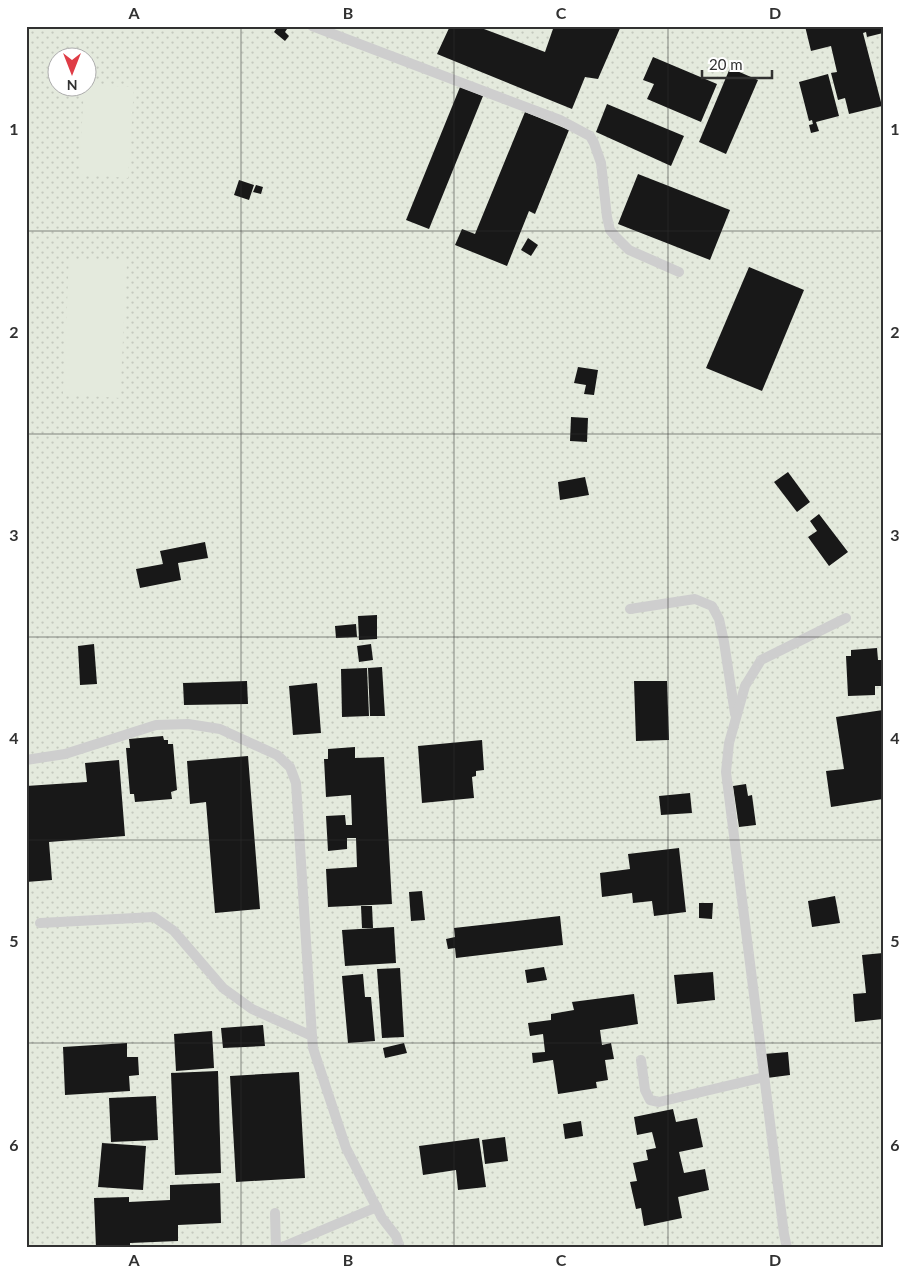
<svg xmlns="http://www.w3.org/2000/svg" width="909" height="1274" viewBox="0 0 909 1274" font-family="Lato,sans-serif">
	<defs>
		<pattern id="garden-dots" width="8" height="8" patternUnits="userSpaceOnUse" patternTransform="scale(1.25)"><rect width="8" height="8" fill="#e4eadd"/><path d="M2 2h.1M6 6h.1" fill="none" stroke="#c4c9be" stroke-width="1.8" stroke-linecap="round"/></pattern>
	</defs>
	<rect width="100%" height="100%" fill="#fff"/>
	<!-- garden -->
	<path fill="url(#garden-dots)" fill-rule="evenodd" d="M 26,26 L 883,26 L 883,1248 L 26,1248 ZM 58,58 L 88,58 L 88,88 L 58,88 Z"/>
	<!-- pitch -->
	<g fill="#e4eadd">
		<polygon points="88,85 134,87 128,178 79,174 84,88 88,88"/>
		<polygon points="69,259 127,261 120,398 63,394"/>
	</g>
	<!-- building -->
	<g fill="#181818">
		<polygon points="278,26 289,26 285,32 289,36 285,41 274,32"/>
		<polygon points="450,26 476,26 545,52 554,26 621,26 598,79 585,77 572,109 437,54"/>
		<polygon points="805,26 883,26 883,33 867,37 866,32 863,33 882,106 849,114 845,98 838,100 831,73 837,72 831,46 811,51"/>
		<polygon points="653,57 717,84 701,122 647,99 654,84 643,80"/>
		<polygon points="730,68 758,80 726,154 699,142"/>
		<polygon points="828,74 839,116 816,122 819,131 811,133 809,125 813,124 812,120 809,121 799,82"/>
		<polygon points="460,87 483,96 429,229 406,220"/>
		<polygon points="607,104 684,136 671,166 596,132"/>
		<polygon points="525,112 569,130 535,214 529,211 507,266 455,245 462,229 475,234"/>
		<polygon points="638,174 730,210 710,260 618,224"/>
		<polygon points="239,180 254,185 249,200 234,195"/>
		<polygon points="256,185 263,187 261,194 253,192"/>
		<polygon points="528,238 538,245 531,256 521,250"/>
		<polygon points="749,267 804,290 762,391 706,368"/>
		<polygon points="578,367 598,370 594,395 584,394 586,385 574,383"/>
		<polygon points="571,417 588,418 587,442 570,441"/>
		<polygon points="788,472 810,502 797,512 774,482"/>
		<polygon points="585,477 589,495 560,500 558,482"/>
		<polygon points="819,514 848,552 829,566 808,537 817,531 810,521"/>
		<polygon points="205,542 208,558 178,563 181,580 140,588 136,569 163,564 160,551"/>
		<polygon points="377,615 377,639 359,640 358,616"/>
		<polygon points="356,624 357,637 336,638 335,626"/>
		<polygon points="94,644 97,684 80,685 78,646"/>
		<polygon points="371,644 373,660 359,662 357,646"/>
		<polygon points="877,648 878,660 883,660 883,686 875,686 875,695 848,696 846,656 851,656 851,650"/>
		<polygon points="382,667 385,716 370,716 368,668"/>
		<polygon points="367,668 369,716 342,717 341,669"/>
		<polygon points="247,681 248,704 184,705 183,683"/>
		<polygon points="634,681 667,681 669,740 636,741"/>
		<polygon points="317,683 321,733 293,735 289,686"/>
		<polygon points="883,710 883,769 881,769 883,799 831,807 826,771 844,769 836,717"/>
		<polygon points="163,736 164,740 168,740 168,744 173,744 177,790 171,792 172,799 135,802 134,794 130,794 126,748 130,748 129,739"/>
		<polygon points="482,740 484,770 476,771 476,776 472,777 474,798 422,803 418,746"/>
		<polygon points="355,747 355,758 384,757 392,904 328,907 326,869 357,867 356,838 347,838 347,849 328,851 326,816 345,815 346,825 352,825 351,795 326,797 324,759 328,759 328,749"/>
		<polygon points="248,756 260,909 215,913 206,802 190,804 187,761"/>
		<polygon points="119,760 125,836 49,842 52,880 26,882 26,786 87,782 85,763"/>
		<polygon points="746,784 748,796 752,795 756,825 739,827 733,786"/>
		<polygon points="690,793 692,813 661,815 659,796"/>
		<polygon points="679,848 686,912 654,916 652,901 633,903 632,893 602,897 600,873 630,869 628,854"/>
		<polygon points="422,891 425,920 411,921 409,892"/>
		<polygon points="835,896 840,923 812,927 808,901"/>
		<polygon points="699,903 713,903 712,919 699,918"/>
		<polygon points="361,906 372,906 373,928 362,928"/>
		<polygon points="560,916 563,945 456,958 455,948 448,949 446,939 455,937 454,928"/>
		<polygon points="394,927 396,963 345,966 342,930"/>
		<polygon points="883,953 883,1019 855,1022 853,994 866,993 862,955"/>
		<polygon points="544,967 547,980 527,983 525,970"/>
		<polygon points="400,968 404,1037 382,1038 377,969"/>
		<polygon points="713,972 715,1000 677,1004 674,975"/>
		<polygon points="363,974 365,997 371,997 375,1041 348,1043 342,976"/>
		<polygon points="634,994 638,1024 600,1030 602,1045 611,1043 614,1059 605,1060 608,1080 596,1082 597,1088 558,1094 553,1060 533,1063 532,1053 545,1052 543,1034 530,1036 528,1023 551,1020 551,1014 574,1010 572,1002"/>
		<polygon points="263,1025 265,1046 223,1048 221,1028"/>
		<polygon points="212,1031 214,1068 176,1071 174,1034"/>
		<polygon points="127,1043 127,1057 138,1057 139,1075 129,1076 130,1091 65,1095 63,1047"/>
		<polygon points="404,1043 407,1053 385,1058 383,1048"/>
		<polygon points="788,1052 790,1075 767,1078 764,1054"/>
		<polygon points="218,1071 221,1173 175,1175 171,1073"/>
		<polygon points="299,1072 305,1178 236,1182 230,1076"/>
		<polygon points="156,1096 158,1140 111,1142 109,1098"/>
		<polygon points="673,1109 676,1122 697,1118 703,1147 679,1152 684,1173 705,1169 709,1190 678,1197 682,1218 644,1226 641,1208 636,1209 630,1182 637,1181 633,1163 648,1160 646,1150 656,1148 652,1132 637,1135 634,1117"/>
		<polygon points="581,1121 583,1136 565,1139 563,1124"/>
		<polygon points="505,1137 508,1161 485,1164 482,1140"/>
		<polygon points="479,1138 486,1187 458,1190 456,1170 423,1175 419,1146"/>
		<polygon points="102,1143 146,1146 143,1190 98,1187"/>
		<polygon points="220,1183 221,1223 178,1225 178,1241 130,1243 130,1248 96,1248 94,1198 129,1197 129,1202 170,1200 170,1185"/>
	</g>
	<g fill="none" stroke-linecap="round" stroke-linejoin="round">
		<!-- lane -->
		<g stroke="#cecece" stroke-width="10">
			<polyline points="312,26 560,120 590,136 594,143 601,163 607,217 610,230 616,237 629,250 679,272"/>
			<polyline points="630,609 695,599 712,606 719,619 724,642 735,714"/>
			<polyline points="26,760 65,754 156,725 188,724 220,729 277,755 290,767 296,783 312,1036"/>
			<polyline points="40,923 154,917 174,931 223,988 252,1009 312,1036 313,1048 346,1148 382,1218 396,1236 400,1248"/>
			<polyline points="641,1060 645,1090 650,1100 659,1102 764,1077"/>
			<polyline points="275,1213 276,1248"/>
			<polyline points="280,1248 377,1207"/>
			<polyline points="787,1248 784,1234 726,772 729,743 745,686 761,660 846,618"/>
		</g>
	</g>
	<!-- grid -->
	<path fill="none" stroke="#313131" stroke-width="1" stroke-opacity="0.55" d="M 241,26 L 241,1248M 454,26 L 454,1248M 668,26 L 668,1248M 26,231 L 883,231M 26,434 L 883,434M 26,637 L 883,637M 26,840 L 883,840M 26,1043 L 883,1043"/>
	<!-- border -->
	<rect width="909" height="1274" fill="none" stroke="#ffffff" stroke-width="55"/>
	<!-- north arrow -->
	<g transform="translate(72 72) rotate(180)"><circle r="24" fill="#ffffff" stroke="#adadad"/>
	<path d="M0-4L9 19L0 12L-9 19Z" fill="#df3c46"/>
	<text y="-8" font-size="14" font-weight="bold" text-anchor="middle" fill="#313131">N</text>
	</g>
	<!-- scale -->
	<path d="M702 70v8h70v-8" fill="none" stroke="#313131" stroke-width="2.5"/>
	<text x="709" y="70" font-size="15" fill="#313131" stroke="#ffffff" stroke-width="4" paint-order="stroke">20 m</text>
	<rect x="28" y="28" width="854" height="1218" fill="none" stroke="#313131" stroke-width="2"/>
	<g font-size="16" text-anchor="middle" font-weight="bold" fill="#313131">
		<text x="134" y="19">A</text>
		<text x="348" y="19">B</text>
		<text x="561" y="19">C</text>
		<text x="775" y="19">D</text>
		<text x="14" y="135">1</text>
		<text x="895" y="135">1</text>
		<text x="14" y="338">2</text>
		<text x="895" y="338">2</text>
		<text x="14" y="541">3</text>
		<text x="895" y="541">3</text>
		<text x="14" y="744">4</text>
		<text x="895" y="744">4</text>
		<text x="14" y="947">5</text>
		<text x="895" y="947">5</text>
		<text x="14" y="1151">6</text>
		<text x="895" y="1151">6</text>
		<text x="134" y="1266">A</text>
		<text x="348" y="1266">B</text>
		<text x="561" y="1266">C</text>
		<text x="775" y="1266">D</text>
	</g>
</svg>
